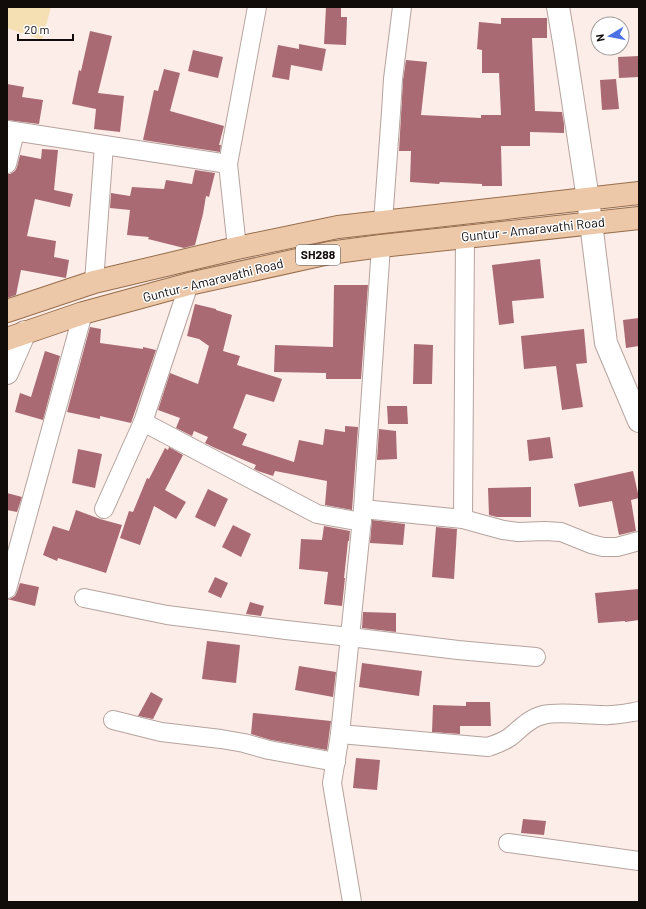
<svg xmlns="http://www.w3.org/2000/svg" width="646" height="909" viewBox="0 0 646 909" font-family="Barlow,sans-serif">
	<rect width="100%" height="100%" fill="#fdede9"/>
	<!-- green -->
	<polygon fill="#f5e0b3" points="7,7 51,7 42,40 7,28"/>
	<!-- building -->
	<g fill="#a96a74">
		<polygon points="326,7 341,7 341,17 347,17 346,45 324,44"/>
		<polygon points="501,18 547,18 547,38 532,38 535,111 562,112 564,124 564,133 530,132 530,146 501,146 502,186 482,186 482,184 440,182 439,184 410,182 411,151 399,151 403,80 406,60 427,62 421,115 481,118 481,115 501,115 499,73 482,73 482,50 477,49 479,22 501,24"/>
		<polygon points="90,31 112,36 98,93 124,96 120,132 94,129 96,109 72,104 79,70 81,71"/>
		<polygon points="299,44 326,49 322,71 291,65 289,80 272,77 278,45 299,49"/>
		<polygon points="193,50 223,57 218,78 188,71"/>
		<polygon points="639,56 639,77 619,78 618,57"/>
		<polygon points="164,69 180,73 170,111 224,126 219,145 221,145 220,152 143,140 154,90 158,91"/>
		<polygon points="616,79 619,109 602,110 600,80"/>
		<polygon points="7,84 24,87 22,97 43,100 39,124 7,120"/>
		<polygon points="42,149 58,150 54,190 73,194 70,207 35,199 27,236 56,241 54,257 69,260 66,278 21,270 16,295 7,298 7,174 10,174 15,171 17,167 20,155 41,159"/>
		<polygon points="195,170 215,173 209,197 206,196 203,214 195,245 184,248 148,239 149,237 127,235 130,210 110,208 111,193 130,196 132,187 164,189 166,180 192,184"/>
		<polygon points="540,259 544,298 512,301 514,323 499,325 492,265"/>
		<polygon points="334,285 368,285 361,379 326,379 326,373 274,372 275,345 333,347"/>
		<polygon points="195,304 216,309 216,310 232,315 223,351 240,356 237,365 282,379 274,402 246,394 233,428 247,434 242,445 294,462 299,440 323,445 325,429 345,432 345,426 358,427 352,510 325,505 327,481 275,471 273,476 258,471 254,469 256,465 215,448 205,443 208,437 194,431 192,436 176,428 180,418 158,410 170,373 198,384 209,346 199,339 187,336"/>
		<polygon points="639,318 639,346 626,348 623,320"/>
		<polygon points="90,327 101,329 100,343 143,349 143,347 156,350 131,423 100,416 100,419 67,412"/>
		<polygon points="584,329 587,363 576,364 583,407 562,410 556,366 524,369 521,336"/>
		<polygon points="414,344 433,345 432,384 413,384"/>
		<polygon points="45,351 60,356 43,420 15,412 20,393 31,397"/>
		<polygon points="387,406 407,406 408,424 388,424"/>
		<polygon points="379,429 396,431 397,459 377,460"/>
		<polygon points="550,437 553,458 529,461 527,440"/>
		<polygon points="169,447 183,455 165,490 186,502 176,519 154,506 140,545 120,538 129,511 133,512 147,478 149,479 165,448 168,450"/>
		<polygon points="78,449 102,454 95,488 72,483"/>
		<polygon points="633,471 639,498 631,500 636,531 619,535 612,501 579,507 574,484"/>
		<polygon points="531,487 531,517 497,517 489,515 488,488"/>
		<polygon points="208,489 228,499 215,527 195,517"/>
		<polygon points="7,493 22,497 17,512 7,510"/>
		<polygon points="76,510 100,519 122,525 106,573 58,558 57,561 43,555 53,526 69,531"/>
		<polygon points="372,520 405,524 403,545 370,543"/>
		<polygon points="233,525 251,534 241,557 222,547"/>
		<polygon points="324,526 350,531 349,541 348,541 344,578 345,578 342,606 324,604 328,572 299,569 301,539 322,540"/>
		<polygon points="436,527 457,529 454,579 432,577"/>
		<polygon points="215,577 228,583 221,598 208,592"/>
		<polygon points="20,583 39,587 35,606 7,599 10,599 15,596 17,592"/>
		<polygon points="639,589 639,620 625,622 625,621 598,623 595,593"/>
		<polygon points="250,602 264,606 261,616 246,614"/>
		<polygon points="363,612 396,613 396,632 362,628"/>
		<polygon points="207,641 240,645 236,683 202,679"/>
		<polygon points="362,663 422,671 419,696 391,692 359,687"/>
		<polygon points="299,666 336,672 333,697 295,690"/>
		<polygon points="151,692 163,699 153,719 138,716"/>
		<polygon points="466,702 490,702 491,726 460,726 460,734 432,732 433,705 466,706"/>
		<polygon points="253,713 331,721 327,750 271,740 251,734"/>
		<polygon points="356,758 380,760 377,790 353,788"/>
		<polygon points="523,819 546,821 544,835 521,833"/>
	</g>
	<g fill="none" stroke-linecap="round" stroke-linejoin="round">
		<!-- minor casing -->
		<g stroke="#b5a39e" stroke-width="20">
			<g id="minor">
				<polyline points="7,130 228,164"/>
				<polyline points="7,164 15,132"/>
				<polyline points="383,222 391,112 393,79 402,7"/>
				<polyline points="237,248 228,164 257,7"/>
				<polyline points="94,282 104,145"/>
				<polyline points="143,422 317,514 362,522"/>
				<polyline points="104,509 143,422 189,284"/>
				<polyline points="363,509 463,519 503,530 518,532 545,531 561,532 591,544 603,547 617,547 639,541"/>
				<polyline points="463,519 465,237"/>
				<polyline points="7,589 83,313"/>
				<polyline points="84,598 167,615 286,630 350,637 458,650 536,657"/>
				<polyline points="113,720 161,732 221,739 244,743 269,750 336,762"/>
				<path d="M 340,734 L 488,747 C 496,744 503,742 510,737 C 521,728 530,718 543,715 C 558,711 586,715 602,715 C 615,716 627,713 639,711"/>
				<polyline points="508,843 639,861"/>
				<polyline points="352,902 332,783 340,734 363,509 381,246"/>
			</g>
		</g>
		<!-- tertiary casing -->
		<g stroke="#b5a39e" stroke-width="24">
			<g id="tertiary">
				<polyline points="558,7 564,42 588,199 591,223"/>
				<polyline points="7,373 25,332"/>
			</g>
		</g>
		<!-- secondary casing -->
		<g stroke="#b5a39e" stroke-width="24">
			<polyline id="secondary" points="591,223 606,343 639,421"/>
		</g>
		<!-- primary casing -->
		<g stroke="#976e4c" stroke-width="24">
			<g id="primary">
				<polyline points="7,311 94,282 237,248 338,227 639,193"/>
				<polyline points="7,339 83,313 189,284 329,253 381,246 465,237 639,218"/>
			</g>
		</g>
		<!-- minor -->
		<use href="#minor" stroke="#fff" stroke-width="18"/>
		<!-- tertiary -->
		<use href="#tertiary" stroke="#fff" stroke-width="22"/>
		<!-- secondary -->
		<use href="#secondary" stroke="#fff" stroke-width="22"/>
		<!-- primary -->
		<use href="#primary" stroke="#ecc8a9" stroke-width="22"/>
	</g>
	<g text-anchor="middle" stroke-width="3" stroke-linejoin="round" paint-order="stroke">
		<!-- shield labels -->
		<rect fill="#fff" stroke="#585453" stroke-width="1" x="296" y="245" width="44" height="20" rx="3"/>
		<g font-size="12" font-weight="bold" fill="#110b09">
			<text x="318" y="259">SH288</text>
		</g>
		<!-- street labels -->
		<g font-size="13" fill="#110b09" stroke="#fff">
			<text transform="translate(533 229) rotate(-6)" y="5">Guntur - Amaravathi Road</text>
			<text transform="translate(213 280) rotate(-14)" y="5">Guntur - Amaravathi Road</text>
		</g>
	</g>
	<!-- border -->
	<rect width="646" height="909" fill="none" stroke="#110b09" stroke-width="16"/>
	<!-- north arrow -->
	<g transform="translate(610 36) rotate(260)"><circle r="19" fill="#ffffff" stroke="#a09d9d"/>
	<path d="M0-3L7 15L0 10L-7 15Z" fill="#4b71e4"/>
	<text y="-6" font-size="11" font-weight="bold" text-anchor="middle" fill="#110b09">N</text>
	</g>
	<!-- scale -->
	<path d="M18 34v6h55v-6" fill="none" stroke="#110b09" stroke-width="2"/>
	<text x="24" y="34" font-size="12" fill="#110b09" stroke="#ffffff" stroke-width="3" paint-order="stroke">20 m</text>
</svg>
